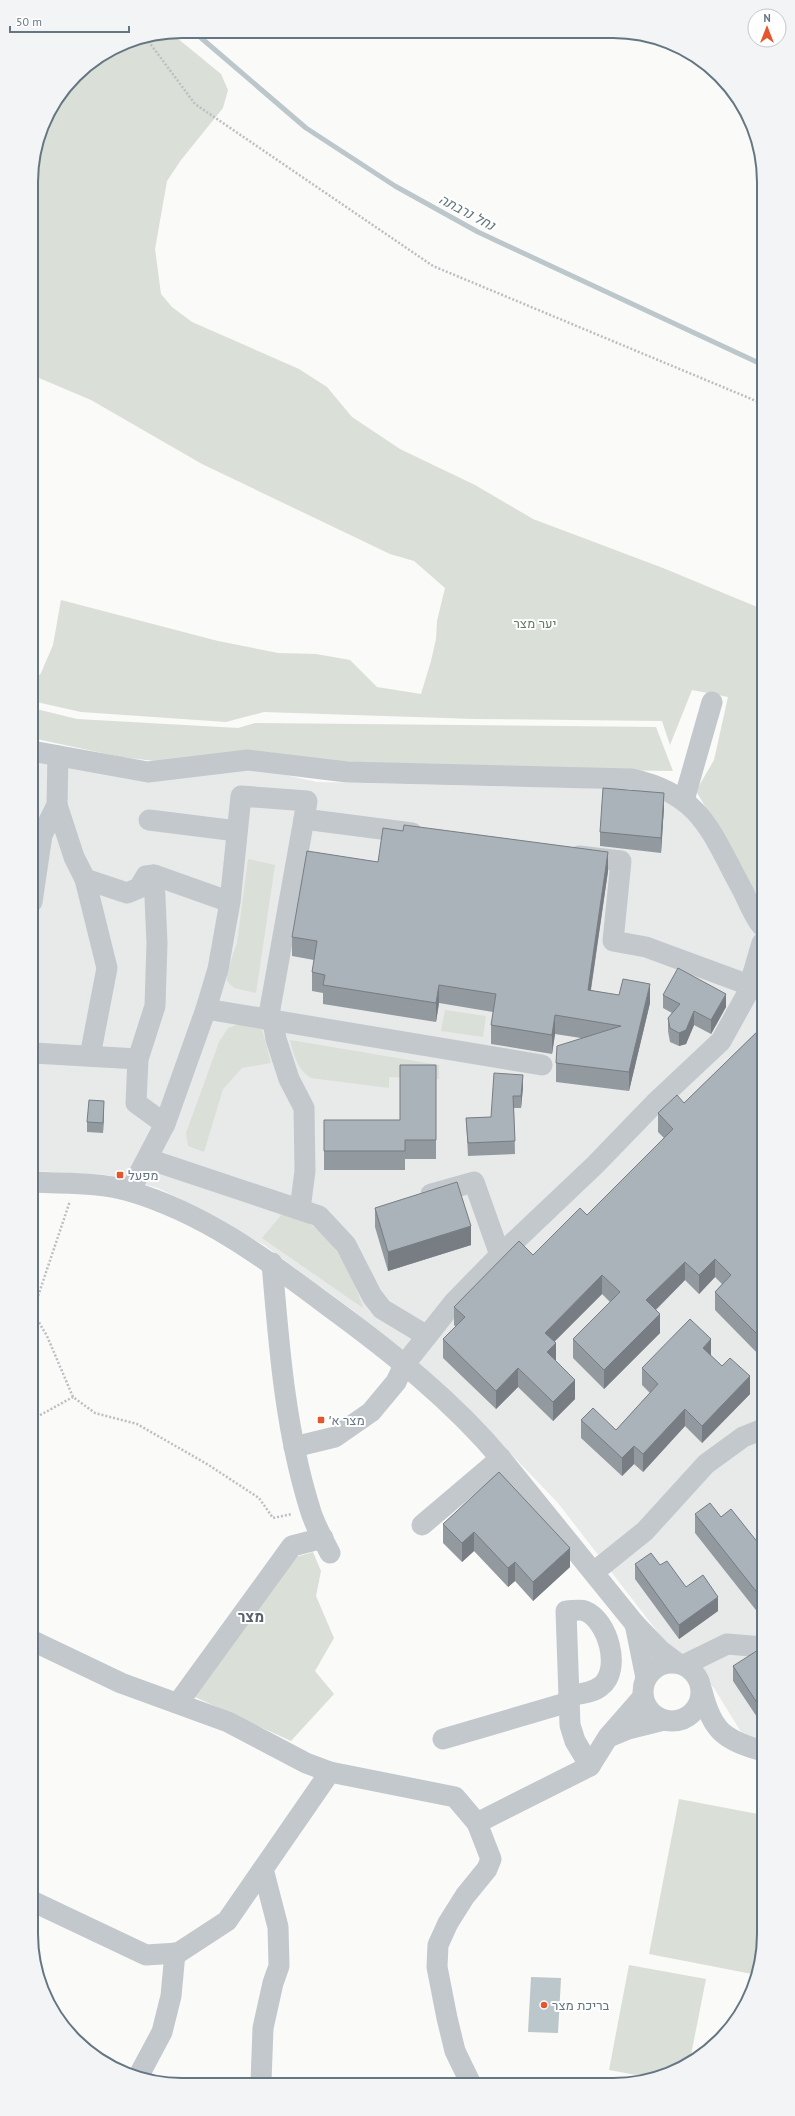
<svg xmlns="http://www.w3.org/2000/svg" width="795" height="2116" viewBox="0 0 795 2116" font-family="'PT Sans',Heebo,sans-serif">
	<rect width="100%" height="100%" fill="#fafaf8"/>
	<!-- built -->
	<polygon fill="#e8e9e9" points="32,759 244,768 272,772 317,782 625,789 654,794 674,806 699,829 762,935 763,1742 741,1732 714,1688 670,1648 558,1503 494,1436 355,1312 264,1245 200,1209 158,1188 107,1175 33,1171"/>
	<!-- green -->
	<g fill="#dadfd7">
		<polygon points="171,33 221,74 228,90 223,108 181,160 167,181 155,249 161,294 172,307 192,322 299,369 327,387 352,417 400,449 475,485 533,519 663,568 762,609 762,904 696,791 714,760 728,697 692,690 670,745 662,721 475,719 264,712 226,722 81,712 32,701 32,684 41,673 53,645 61,600 218,641 278,653 316,654 350,660 377,687 421,694 431,661 436,639 437,621 445,588 414,561 390,554 202,464 91,400 32,375 31,172 46,115 82,69 124,42"/>
		<polygon points="32,708 77,719 238,728 255,723 656,727 673,771 371,767 333,763 267,752 163,762 121,757 32,738"/>
		<polygon points="248,859 275,865 256,993 234,988 227,981 227,972 237,943"/>
		<polygon points="445,1010 486,1016 483,1037 441,1031"/>
		<polygon points="239,1024 262,1029 271,1063 242,1068 223,1089 204,1152 188,1146 186,1133 219,1042 228,1028"/>
		<path d="M 290,1040 L 439,1065 L 439,1079 L 389,1077 L 389,1088 L 311,1078 C 297,1069 294,1055 290,1040 Z"/>
		<path d="M 282,1214 C 291,1217 304,1219 311,1225 C 338,1243 354,1279 363,1308 L 262,1238 Z"/>
		<polygon points="313,1552 321,1571 316,1596 334,1638 315,1671 334,1694 291,1741 195,1697 295,1557"/>
		<polygon points="679,1799 763,1815 764,1912 752,1974 649,1954"/>
		<polygon points="629,1965 706,1979 689,2065 653,2078 609,2070"/>
	</g>
	<!-- water -->
	<polygon fill="#bbc7cb" points="531,1977 561,1978 558,2033 528,2032"/>
	<g fill="none" stroke-linecap="round" stroke-linejoin="round">
		<!-- stream -->
		<polyline stroke="#bbc7cb" stroke-width="5" points="193,31 306,128 395,186 478,232 761,364"/>
		<!-- path -->
		<g stroke="#bbbfc2" stroke-width="2.5" stroke-dasharray="2 2" stroke-linecap="butt">
			<polyline points="146,38 195,104 433,266 761,403"/>
			<polyline points="33,1311 70,1201"/>
			<polyline points="33,1312 47,1336 73,1397 95,1413 137,1424 207,1464 259,1498 273,1518 292,1514"/>
			<polyline points="33,1419 73,1397"/>
		</g>
		<!-- minor -->
		<g stroke="#c3c8cc" stroke-width="21">
			<path d="M 32,751 L 148,772 L 248,760 L 347,772 L 632,779 C 703,795 711,833 743,891 C 749,903 754,917 762,926"/>
			<polyline points="684,800 712,702"/>
			<polyline points="57,805 74,857 85,879 107,968 90,1056"/>
			<polyline points="149,820 237,831"/>
			<polyline points="579,856 621,861 613,941 646,947 749,985"/>
			<polyline points="154,875 157,943 155,1006 138,1059 136,1103 165,1124"/>
			<polyline points="85,879 127,893 139,888 146,876 154,875 230,902"/>
			<polyline points="32,902 42,835 57,805 58,756"/>
			<polyline points="206,1009 542,1065"/>
			<polyline points="268,1020 304,819"/>
			<polyline points="273,1020 276,1039 289,1079 304,1108 305,1171 300,1209"/>
			<polyline points="33,1053 138,1059"/>
			<polyline points="148,1159 319,1216 346,1245 372,1296 382,1309 427,1336"/>
			<path d="M 33,1182 C 64,1184 98,1182 129,1191 C 204,1213 266,1259 327,1305 C 390,1351 453,1401 503,1461 L 635,1624 L 661,1651 L 677,1663"/>
			<polyline points="130,1191 165,1124 206,1009 218,969 230,902 241,796 307,801 304,819 412,833"/>
			<polyline points="431,1194 474,1182 500,1255"/>
			<path d="M 272,1263 C 279,1346 285,1429 310,1509 C 314,1524 323,1539 330,1553"/>
			<polyline points="294,1447 335,1437 371,1412 396,1382 404,1365 454,1302 500,1255 595,1165 654,1104 721,1041 747,994 762,943"/>
			<polyline points="422,1525 501,1458"/>
			<polyline points="594,1572 645,1531 706,1464 743,1437 763,1429"/>
			<polyline points="635,1624 646,1678"/>
			<polyline points="33,1641 121,1683 228,1722 306,1763 330,1772 455,1797 477,1823"/>
			<circle cx="672" cy="1692" r="29"/>
			<polyline points="684,1665 727,1644 763,1647"/>
			<path d="M 702,1691 C 712,1731 724,1740 763,1751"/>
			<path d="M 569,1696 C 579,1694 593,1693 601,1686 C 622,1670 608,1620 585,1611 C 580,1609 572,1611 566,1611 L 570,1725 L 575,1741 L 590,1766"/>
			<polyline points="178,1703 292,1546 323,1538"/>
			<polyline points="611,1736 628,1729 664,1720"/>
			<polyline points="443,1739 569,1702"/>
			<polyline points="34,1902 146,1955 178,1953 227,1921 330,1772"/>
			<polyline points="138,2077 162,2032 171,1996 175,1953"/>
			<polyline points="261,2082 263,2028 273,1983 279,1966 278,1927 263,1869"/>
			<polyline points="470,2082 455,2051 447,2018 437,1967 438,1945 448,1923 465,1896 487,1869 491,1859 477,1823 590,1766 608,1737 643,1697"/>
		</g>
	</g>
	<!-- wall -->
	<g fill="#929a9f">
		<polygon points="664,807 661,853 600,846 600,832"/>
		<polygon points="378,862 608,871 591,990 650,1003 629,1091 556,1082 556,1063 581,1038 555,1034 552,1054 491,1044 491,1025 493,1012 439,1003 436,1022 323,1004 323,993 312,991 312,972 314,960 292,956 292,937"/>
		<polygon points="663,995 726,1007 711,1034 694,1025 686,1044 679,1046 670,1042 668,1031 668,1018 672,1013 663,1008"/>
		<polygon points="762,996 763,1359 715,1310 715,1292 722,1284 715,1277 699,1294 685,1280 656,1310 660,1333 604,1389 573,1358 573,1339 610,1302 602,1294 554,1342 556,1361 575,1399 553,1421 518,1387 496,1409 443,1358 443,1339 456,1327 454,1325 454,1307 533,1255 587,1215 664,1138 658,1132 658,1113 684,1103 756,1033 756,1019 762,1014"/>
		<polygon points="436,1065 436,1159 405,1159 405,1170 324,1170 324,1120 400,1120"/>
		<polygon points="523,1087 521,1108 514,1108 515,1154 468,1156 466,1118 491,1117"/>
		<polygon points="104,1111 103,1133 87,1132 87,1122"/>
		<polygon points="375,1208 471,1245 388,1271 375,1227"/>
		<polygon points="711,1356 750,1394 702,1443 685,1426 643,1472 634,1464 622,1476 581,1438 581,1420 616,1430 650,1393 642,1385 642,1368"/>
		<polygon points="499,1472 570,1567 533,1601 515,1581 508,1587 474,1551 462,1562 443,1543 443,1524"/>
		<polygon points="695,1514 721,1517 763,1549 763,1619 695,1533"/>
		<polygon points="635,1564 660,1565 686,1587 718,1611 679,1639 635,1579"/>
		<polygon points="763,1658 763,1726 733,1681 733,1666"/>
	</g>
	<!-- shaded-wall -->
	<g fill="#777d82">
		<polygon points="664,793 664,807 661,853 661,838"/>
		<polygon points="608,852 608,871 588,1008 588,990"/>
		<polygon points="650,984 650,1003 629,1091 629,1072"/>
		<polygon points="439,985 439,1003 436,1022 436,1003"/>
		<polygon points="726,994 726,1007 711,1034 711,1020"/>
		<polygon points="694,1011 694,1025 686,1044 679,1046 679,1033"/>
		<polygon points="555,1015 555,1034 552,1054 552,1035"/>
		<polygon points="523,1075 523,1087 521,1108 521,1096"/>
		<polygon points="104,1101 104,1111 103,1133 103,1123"/>
		<polygon points="471,1226 471,1245 388,1271 388,1252"/>
		<polygon points="715,1259 715,1277 699,1294 699,1275"/>
		<polygon points="685,1262 685,1280 646,1319 646,1300"/>
		<polygon points="602,1275 602,1294 545,1351 545,1333"/>
		<polygon points="660,1314 660,1333 604,1389 604,1370"/>
		<polygon points="711,1339 711,1357 703,1348"/>
		<polygon points="556,1343 556,1362 547,1352"/>
		<polygon points="518,1368 518,1387 496,1409 496,1391"/>
		<polygon points="750,1376 750,1394 702,1443 702,1426"/>
		<polygon points="575,1380 575,1399 553,1421 553,1402"/>
		<polygon points="685,1409 685,1426 643,1472 643,1454"/>
		<polygon points="634,1446 634,1464 622,1476 622,1458"/>
		<polygon points="474,1532 474,1551 462,1562 462,1543"/>
		<polygon points="570,1548 570,1567 533,1601 533,1582"/>
		<polygon points="515,1562 515,1581 508,1587 508,1568"/>
		<polygon points="718,1597 718,1611 679,1639 679,1625"/>
	</g>
	<!-- building -->
	<g fill="#aab3b9" stroke="#777d82">
		<polygon points="603,788 664,793 661,838 600,832"/>
		<polygon points="404,825 608,852 588,990 619,995 623,979 650,984 629,1072 556,1063 557,1046 621,1026 555,1015 552,1035 491,1025 496,994 439,985 436,1003 323,985 325,975 312,972 317,941 292,937 307,851 378,862 383,828 403,831"/>
		<polygon points="678,968 726,994 711,1020 694,1011 686,1030 679,1033 670,1028 668,1018 680,1004 663,995"/>
		<polygon points="762,1014 762,1025 756,1019"/>
		<polygon points="762,1027 763,1340 715,1292 731,1275 715,1259 699,1275 685,1262 646,1300 660,1314 604,1370 573,1339 620,1292 602,1275 545,1333 556,1343 547,1352 575,1380 553,1402 518,1368 496,1391 443,1339 465,1317 454,1307 519,1241 533,1255 580,1208 587,1215 673,1129 658,1113 677,1095 684,1103"/>
		<polygon points="400,1065 436,1065 436,1140 405,1140 405,1151 324,1151 324,1120 400,1120"/>
		<polygon points="494,1073 523,1075 521,1096 513,1096 515,1141 468,1143 466,1118 491,1117"/>
		<polygon points="89,1100 104,1101 103,1123 87,1122"/>
		<polygon points="457,1182 471,1226 388,1252 375,1208"/>
		<polygon points="690,1319 711,1339 703,1348 722,1366 730,1358 750,1376 702,1426 685,1409 643,1454 634,1446 622,1458 581,1420 593,1408 616,1430 658,1384 642,1368"/>
		<polygon points="499,1472 570,1548 533,1582 515,1562 508,1568 474,1532 462,1543 443,1524"/>
		<polygon points="710,1503 721,1517 731,1509 763,1549 763,1600 695,1514"/>
		<polygon points="651,1553 660,1565 667,1561 686,1587 703,1575 718,1597 679,1625 635,1564"/>
		<polygon points="758,1650 763,1658 763,1712 733,1666"/>
	</g>
	<!-- markers -->
	<g fill="#e4572e" stroke="#fff" stroke-width="1.5">
		<rect x="116" y="1171" width="8" height="8" rx="2"/>
		<rect x="317" y="1416" width="8" height="8" rx="2"/>
		<circle cx="544" cy="2005" r="4"/>
	</g>
	<g text-anchor="middle" stroke-width="4" stroke-linejoin="round" paint-order="stroke">
		<!-- park labels -->
		<g font-size="13" fill="#687a64" stroke="#fff">
			<text x="535" y="628">יער מצר</text>
		</g>
		<!-- poi labels -->
		<g font-size="13" fill="#657683" stroke="#fff" text-anchor="start">
			<text x="128" y="1180">מפעל</text>
			<text x="329" y="1425">מצר א׳</text>
			<text x="552" y="2010">בריכת מצר</text>
		</g>
		<!-- water labels -->
		<g font-size="14" font-style="italic" fill="#60757c" stroke="#fff">
			<text transform="translate(467 212) rotate(28)" y="5">נחל נרבתה</text>
		</g>
		<!-- quarter labels -->
		<g font-size="15" font-weight="bold" fill="#57646e" stroke="#fff">
			<text x="251" y="1622">מצר</text>
		</g>
	</g>
	<!-- crop -->
	<path d="M0 0H795V2116H0ZM182 38H613A144 144 0 0 1 757 182V1934A144 144 0 0 1 613 2078H182A144 144 0 0 1 38 1934V182A144 144 0 0 1 182 38Z" fill="#f3f4f5" fill-rule="evenodd"/>
	<path fill="none" stroke="#657683" stroke-width="2" d="M182 38H613A144 144 0 0 1 757 182V1934A144 144 0 0 1 613 2078H182A144 144 0 0 1 38 1934V182A144 144 0 0 1 182 38Z"/>
	<!-- north arrow -->
	<g transform="translate(767 28)"><circle r="19" fill="#ffffff" stroke="#c1c8cd"/>
	<path d="M0-3L7 15L0 10L-7 15Z" fill="#e4572e"/>
	<text y="-6" font-size="11" font-weight="bold" text-anchor="middle" fill="#657683">N</text>
	</g>
	<!-- scale -->
	<path d="M10 26v6h119v-6" fill="none" stroke="#657683" stroke-width="2"/>
	<text x="16" y="26" font-size="12" fill="#657683" stroke="#ffffff" stroke-width="3" paint-order="stroke">50 m</text>
</svg>
